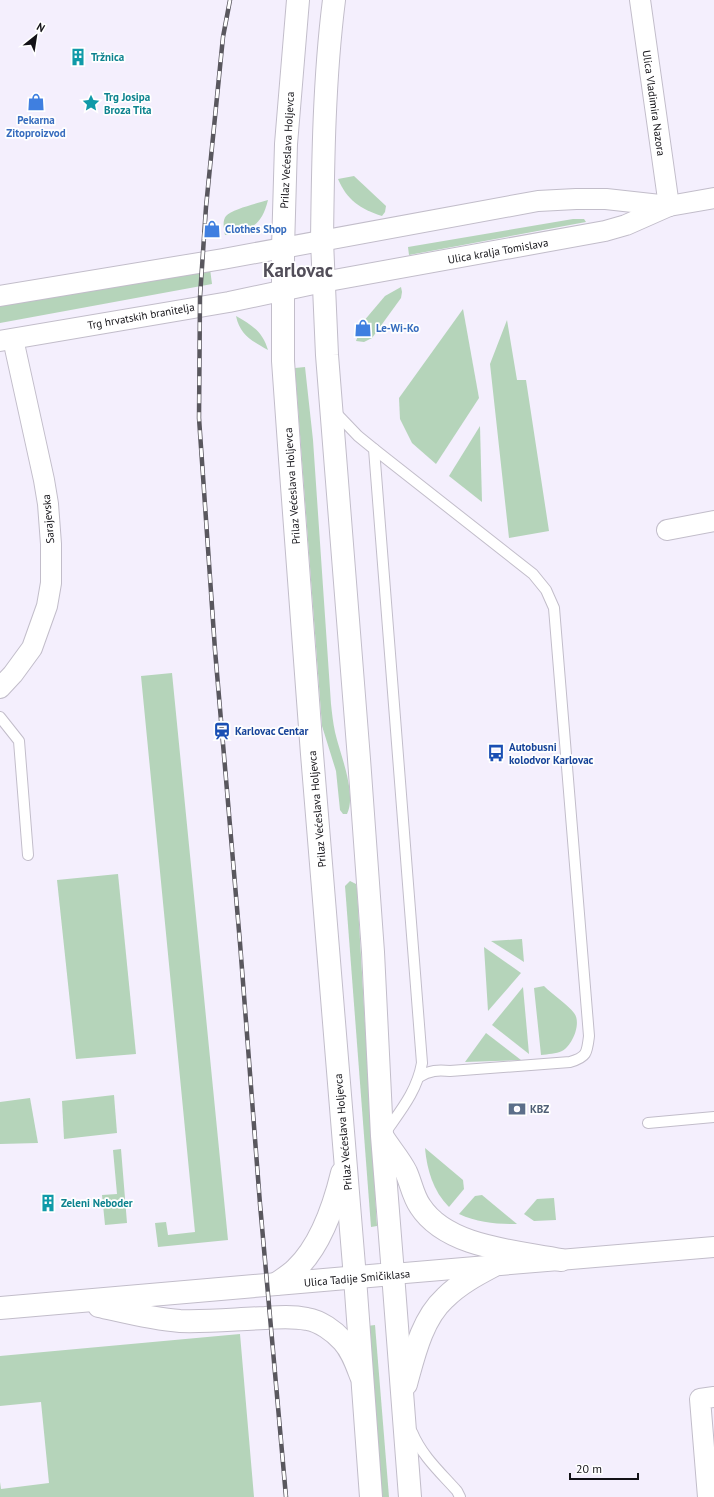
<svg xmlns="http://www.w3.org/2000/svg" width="714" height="1497" viewBox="0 0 714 1497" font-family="'PT Sans',sans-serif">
	<rect width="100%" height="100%" fill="#f4effd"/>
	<!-- green -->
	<g fill="#b5d4ba">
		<path d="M 354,176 L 386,206 L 385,212 L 382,216 C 360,209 347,200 338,179 Z"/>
		<path d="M 268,200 C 261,228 250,229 225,235 C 224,229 222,221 226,216 C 232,209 259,203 268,200 Z"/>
		<polygon points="573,219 584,219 586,222 409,255 408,247"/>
		<polygon points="210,269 212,284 0,323 0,306"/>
		<polygon points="401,287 402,292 401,298 372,338 364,342 356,341 363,322 385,296"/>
		<polygon points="463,309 479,398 436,464 412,443 400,419 399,398"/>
		<path d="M 236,316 C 252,325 263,332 268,350 C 252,341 240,335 236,316 Z"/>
		<polygon points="507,320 517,380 526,380 549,531 509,538 490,364"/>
		<path d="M 305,367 L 313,440 L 331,704 C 332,713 333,723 335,732 C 340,754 357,794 347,814 L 343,814 L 340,810 L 336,771 L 322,726 L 295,368 Z"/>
		<polygon points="480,426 482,502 449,476"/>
		<polygon points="172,673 228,1240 158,1247 155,1223 166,1222 168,1235 195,1232 141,676"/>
		<polygon points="118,874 136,1054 76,1059 57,880"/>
		<polygon points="350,881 356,884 357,889 377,1226 371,1227 345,886"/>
		<polygon points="522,939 524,962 491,941"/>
		<polygon points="484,947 521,973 488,1011"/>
		<path d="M 544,986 C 552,994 568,1005 574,1013 C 582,1023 572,1046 562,1051 C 556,1054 548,1054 541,1055 L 534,988 Z"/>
		<polygon points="523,987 529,1054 492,1025"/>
		<polygon points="486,1033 521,1060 465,1062"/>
		<polygon points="114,1095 117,1133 64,1139 62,1101"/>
		<polygon points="30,1098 38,1143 0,1144 0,1102"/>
		<path d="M 425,1148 L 463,1180 L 464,1189 L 449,1207 C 433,1191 427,1170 425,1148 Z"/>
		<polygon points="121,1149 127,1223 105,1225 102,1195 117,1194 113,1150"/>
		<path d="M 482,1195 L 517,1224 C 497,1224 478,1223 459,1214 L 475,1196 Z"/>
		<polygon points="554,1198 556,1220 534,1221 524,1214 537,1199"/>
		<polygon points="375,1325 389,1497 381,1497 367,1326"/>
		<polygon points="240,1334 254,1497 0,1497 0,1482 1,1489 49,1483 41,1402 0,1406 0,1356"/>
	</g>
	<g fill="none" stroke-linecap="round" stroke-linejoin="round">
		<!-- service casing -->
		<g stroke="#c2bdca" stroke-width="12">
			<g id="service">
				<path d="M 335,412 L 358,436 L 374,449 L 422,1063 C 417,1091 401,1110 385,1133"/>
				<path d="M 374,449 L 533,574 L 546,590 L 554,608 L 589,1036 C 587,1053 587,1057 570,1062 L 450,1071 C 438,1070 430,1070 419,1077"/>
				<polyline points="0,717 19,741 28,855"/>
				<polyline points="648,1123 714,1117"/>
				<path d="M 412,1432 C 422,1456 440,1472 457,1491 L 460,1497"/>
			</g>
		</g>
		<!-- minor casing -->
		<g stroke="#c2bdca" stroke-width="22">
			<g id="minor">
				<polyline points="640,0 669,206"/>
				<polyline points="0,296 223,259 538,201 576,199 606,199 669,206 714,198"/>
				<polyline points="0,341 229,302 323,282 605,231 626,225 669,206"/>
				<polyline points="667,530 714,521"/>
				<polyline points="0,688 13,674 32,648 47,606 51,583 51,544 48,504 44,480 13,339"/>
				<polyline points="393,1274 714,1247"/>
				<polyline points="708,1497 700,1399 714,1397"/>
			</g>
		</g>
		<!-- primary casing -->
		<g stroke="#c2bdca" stroke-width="24">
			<g id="primary">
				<polyline points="283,248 283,361 290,459 312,754 355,1278"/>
				<path d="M 384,1139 C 391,1150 400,1160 406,1172 C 411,1183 413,1196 420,1206 C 447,1248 516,1251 561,1260"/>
				<path d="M 276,1284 C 283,1279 290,1275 296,1269 C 321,1245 334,1206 342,1173"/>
				<path d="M 99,1306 C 126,1312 152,1319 180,1321 C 208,1322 236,1319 265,1318 C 279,1317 293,1316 307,1319 C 320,1321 334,1331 343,1341 C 352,1351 356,1363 361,1376"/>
				<polyline points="0,1308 393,1274 382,1136 373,952 359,759 327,355 322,241"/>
			</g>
		</g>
		<!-- trunk casing -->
		<g stroke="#c2bdca" stroke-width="24">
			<g id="trunk">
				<path d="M 322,241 C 323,161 324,79 334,0"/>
				<polyline points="283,248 286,144 298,0"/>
				<polyline points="393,1274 410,1497"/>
				<polyline points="355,1278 371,1497"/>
				<path d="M 406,1384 C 414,1355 422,1319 445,1298 C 459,1284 476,1275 493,1266"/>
			</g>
		</g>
		<!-- service -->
		<use href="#service" stroke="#fff" stroke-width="10"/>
		<!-- minor -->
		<use href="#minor" stroke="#fff" stroke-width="20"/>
		<!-- primary -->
		<use href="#primary" stroke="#fff" stroke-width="22"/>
		<!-- trunk -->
		<use href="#trunk" stroke="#fff" stroke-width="22"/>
		<!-- rail casing -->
		<g stroke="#59575e" stroke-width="4.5">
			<polyline id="rail" points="230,0 223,37 206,207 200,297 199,418 215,650 240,943 260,1204 286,1497"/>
		</g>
		<!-- rail -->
		<use href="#rail" stroke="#fff" stroke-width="3" stroke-dasharray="9" stroke-linecap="butt"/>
	</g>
	<!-- icons -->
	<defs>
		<g id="building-bare" transform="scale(1.38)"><path d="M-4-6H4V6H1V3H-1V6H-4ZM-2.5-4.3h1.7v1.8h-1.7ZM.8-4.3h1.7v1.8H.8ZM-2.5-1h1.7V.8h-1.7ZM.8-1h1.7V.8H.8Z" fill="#0f9aa8" stroke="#fff" stroke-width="2.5" paint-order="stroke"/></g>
		<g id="shop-bare" transform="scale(1.38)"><path d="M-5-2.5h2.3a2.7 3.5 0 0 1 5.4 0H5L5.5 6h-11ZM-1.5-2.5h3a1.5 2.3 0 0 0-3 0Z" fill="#3f7fe0" stroke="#fff" stroke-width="2.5" paint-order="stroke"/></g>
		<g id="sight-bare" transform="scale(1.38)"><path d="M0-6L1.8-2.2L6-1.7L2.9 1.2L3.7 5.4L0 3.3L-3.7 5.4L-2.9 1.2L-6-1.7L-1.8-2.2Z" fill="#0f9aa8" stroke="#fff" stroke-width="2.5" paint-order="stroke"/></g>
		<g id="station-bare" transform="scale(1.38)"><path d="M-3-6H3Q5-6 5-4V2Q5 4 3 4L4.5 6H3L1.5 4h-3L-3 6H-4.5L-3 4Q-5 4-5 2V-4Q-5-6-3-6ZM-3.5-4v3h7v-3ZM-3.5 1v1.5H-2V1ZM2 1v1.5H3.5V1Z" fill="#1a4fb4" stroke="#fff" stroke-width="2.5" paint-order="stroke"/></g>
		<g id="bus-bare" transform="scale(1.38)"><path d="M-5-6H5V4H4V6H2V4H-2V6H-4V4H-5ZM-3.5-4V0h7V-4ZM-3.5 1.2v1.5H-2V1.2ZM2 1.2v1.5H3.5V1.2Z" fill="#1a4fb4" stroke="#fff" stroke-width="2.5" paint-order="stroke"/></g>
		<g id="bank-bare" transform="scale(1.38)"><path d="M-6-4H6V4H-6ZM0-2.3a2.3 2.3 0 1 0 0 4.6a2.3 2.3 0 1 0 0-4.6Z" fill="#5c6f8a" stroke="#fff" stroke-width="2.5" paint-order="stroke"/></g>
	</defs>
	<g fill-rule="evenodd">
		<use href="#building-bare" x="78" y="57"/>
		<use href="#shop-bare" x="36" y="102"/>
		<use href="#sight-bare" x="91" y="103"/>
		<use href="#shop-bare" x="212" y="229"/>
		<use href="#shop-bare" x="363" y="328"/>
		<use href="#station-bare" x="222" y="731"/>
		<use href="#bus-bare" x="496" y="753"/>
		<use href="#bank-bare" x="517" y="1109"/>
		<use href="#building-bare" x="48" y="1203"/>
	</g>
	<g text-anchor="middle" stroke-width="3.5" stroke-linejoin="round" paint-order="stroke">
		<!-- culture labels -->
		<g font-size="11" font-weight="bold" fill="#0d838f" stroke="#fff" text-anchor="start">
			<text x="91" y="61">Tržnica</text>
			<text x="104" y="101">Trg Josipa<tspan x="104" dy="13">Broza Tita</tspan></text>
			<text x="61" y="1207">Zeleni Neboder</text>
		</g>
		<!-- street labels -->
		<g font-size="11" fill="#131217" stroke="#fff">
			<text transform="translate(654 103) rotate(82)" y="4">Ulica Vladimira Nazora</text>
			<text transform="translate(287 150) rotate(-87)" y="4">Prilaz Većeslava Holjevca</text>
			<text transform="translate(498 251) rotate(-10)" y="4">Ulica kralja Tomislava</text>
			<text transform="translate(141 316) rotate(-10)" y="4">Trg hrvatskih branitelja</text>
			<text transform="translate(292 486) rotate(-94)" y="4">Prilaz Većeslava Holjevca</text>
			<text transform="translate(48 519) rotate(-95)" y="4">Sarajevska</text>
			<text transform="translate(317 809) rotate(-95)" y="4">Prilaz Većeslava Holjevca</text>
			<text transform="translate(343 1132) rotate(-95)" y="4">Prilaz Većeslava Holjevca</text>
			<text transform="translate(357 1278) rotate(-5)" y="4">Ulica Tadije Smičiklasa</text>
		</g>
		<!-- shop labels -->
		<g font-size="11" font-weight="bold" fill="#366cbe" stroke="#fff" text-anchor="start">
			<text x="36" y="124" text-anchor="middle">Pekarna<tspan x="36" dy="13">Zitoproizvod</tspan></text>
			<text x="225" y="233">Clothes Shop</text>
			<text x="376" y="332">Le-Wi-Ko</text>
		</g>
		<!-- transit labels -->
		<g font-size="11" font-weight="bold" fill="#164399" stroke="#fff" text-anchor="start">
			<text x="235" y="735">Karlovac Centar</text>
			<text x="509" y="751">Autobusni<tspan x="509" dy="13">kolodvor Karlovac</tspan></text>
		</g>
		<!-- service labels -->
		<g font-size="11" font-weight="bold" fill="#4e5e75" stroke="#fff" text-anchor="start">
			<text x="530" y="1113">KBZ</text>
		</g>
		<!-- town labels -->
		<g font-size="19" font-weight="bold" fill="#524e59" stroke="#fff">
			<text x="298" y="277">Karlovac</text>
		</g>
	</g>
	<!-- north arrow -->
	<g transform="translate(36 36) rotate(30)" stroke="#ffffff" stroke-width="3" paint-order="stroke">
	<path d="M0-3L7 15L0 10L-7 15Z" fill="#131217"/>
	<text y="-6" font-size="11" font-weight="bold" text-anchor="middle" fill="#131217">N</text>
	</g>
	<!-- scale -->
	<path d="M570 1473v6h68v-6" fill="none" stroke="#131217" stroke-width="2"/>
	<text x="576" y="1473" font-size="12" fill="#131217" stroke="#ffffff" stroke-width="3" paint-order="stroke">20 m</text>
</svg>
